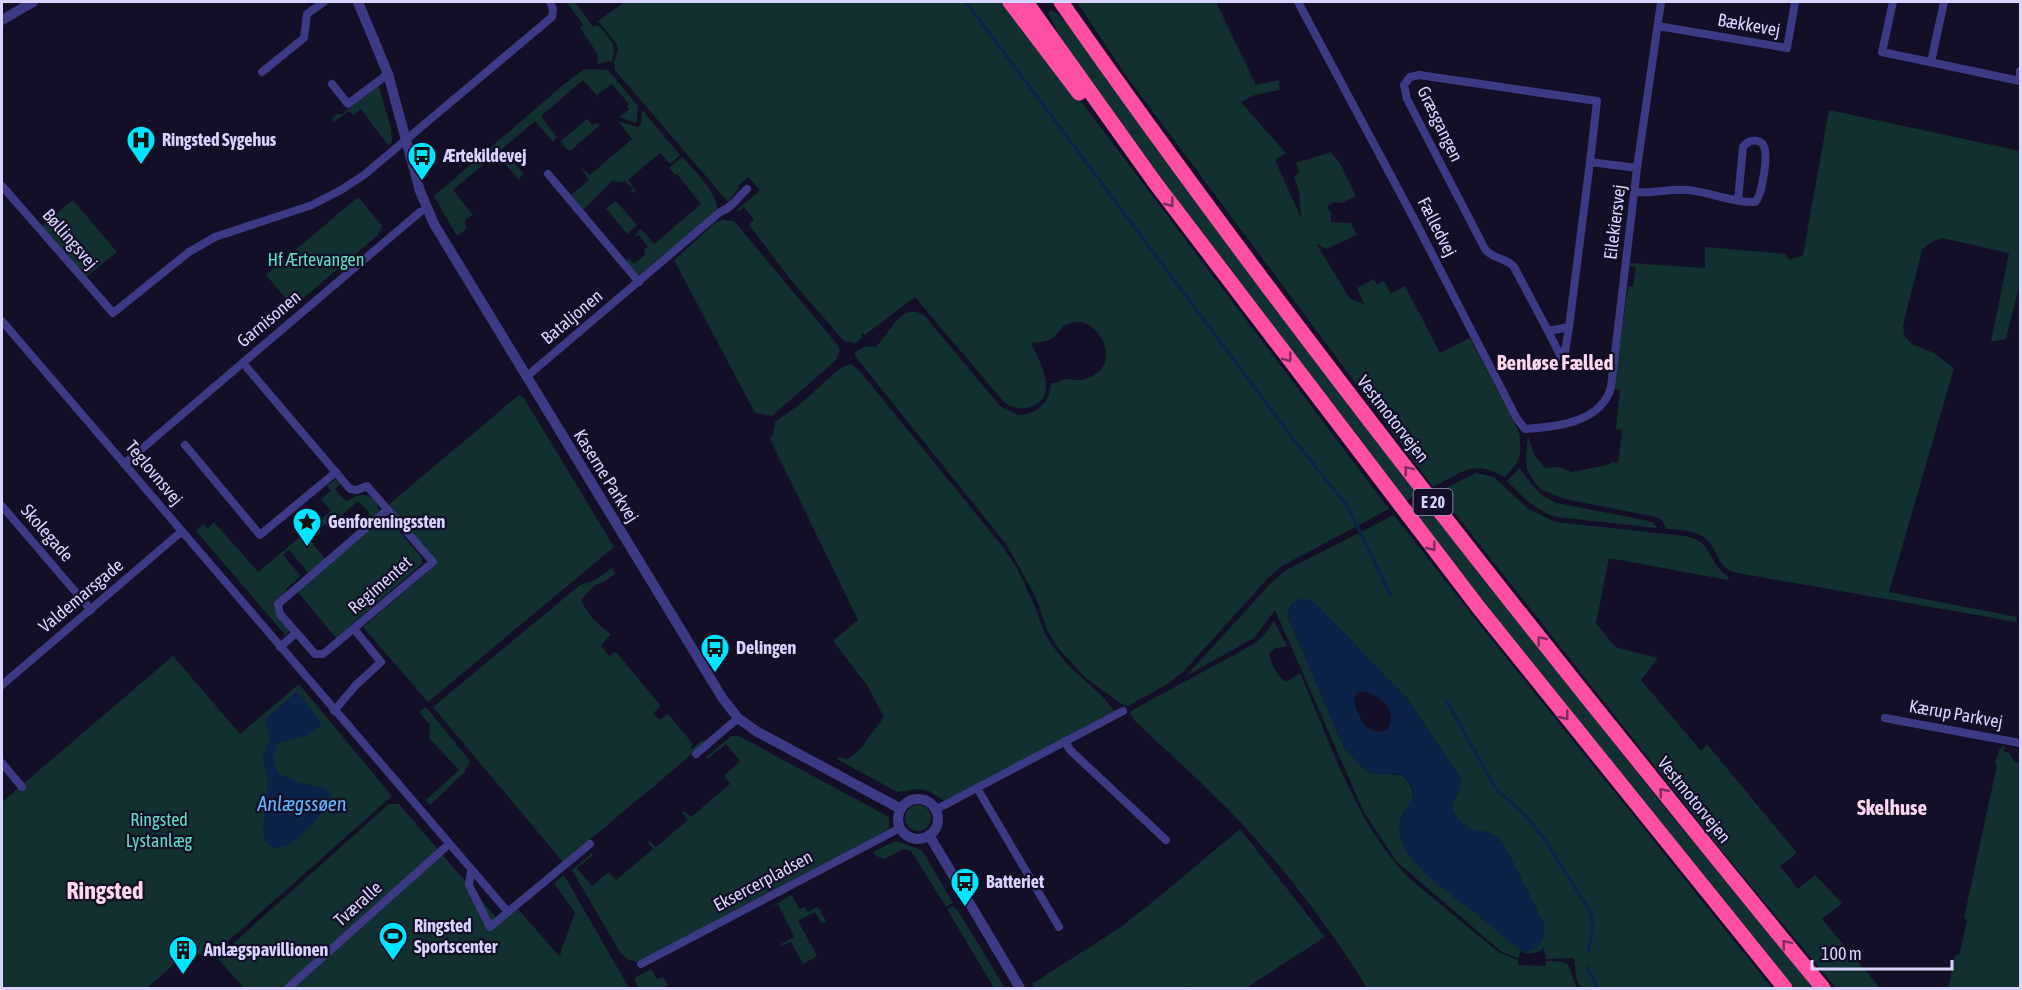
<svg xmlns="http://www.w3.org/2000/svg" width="2022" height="990" viewBox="0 0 2022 990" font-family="'Asap Condensed',sans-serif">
	<rect width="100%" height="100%" fill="#130f26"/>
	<!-- green -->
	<g fill="#12302f" fill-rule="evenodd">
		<path d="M 567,2 L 575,2 L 593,27 L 598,25 C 609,38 619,45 611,63 L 609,61 L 598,64 L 597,53 L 580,28 L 583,25 Z"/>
		<path d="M 625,2 L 1006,2 L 1389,509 L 1282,566 L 1268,578 L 1184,671 L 1169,683 L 1128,706 L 1121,704 L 1086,678 L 1057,647 L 1047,629 L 1035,595 L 1006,544 L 855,356 L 855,353 C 861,347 867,345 875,347 C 890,337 898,301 924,315 L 1000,406 L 1019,415 C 1040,413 1049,403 1051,383 C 1057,383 1059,381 1064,379 C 1065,379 1073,380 1073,380 C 1084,381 1095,377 1102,368 C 1114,352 1098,323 1079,322 C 1060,321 1062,333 1049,340 C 1044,342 1036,342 1031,343 C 1037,356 1046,371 1046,387 C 1045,410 1017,414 1003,401 L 915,297 L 865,335 L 863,333 L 861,335 L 862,337 L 856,343 L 844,341 L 791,280 L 749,225 L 754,219 L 744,207 L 738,212 L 737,210 L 760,190 L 748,177 L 738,186 L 739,188 L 728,202 L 615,70 L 614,62 L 618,50 L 616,43 L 598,21 Z"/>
		<path d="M 1077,2 L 1216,2 L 1256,85 L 1279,80 L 1280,90 L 1255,95 L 1241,102 L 1286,153 L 1275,160 L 1301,218 L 1299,191 L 1294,177 L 1300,172 L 1296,163 L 1331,152 L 1340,164 L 1356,196 L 1342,203 L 1334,202 L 1327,207 L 1331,213 L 1331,222 L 1351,223 L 1357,235 L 1326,249 L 1316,243 L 1350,299 L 1364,304 L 1357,288 L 1374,279 L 1377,285 L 1384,281 L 1391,294 L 1405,286 L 1440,353 L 1470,338 L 1519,432 C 1522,455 1521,460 1505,477 C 1473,459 1463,472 1433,487 L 1124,73 Z"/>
		<polygon points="1051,10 1057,13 1067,23 1418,494 1404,502 1211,247 1065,47 1048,13"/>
		<polygon points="589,69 608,70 638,106 637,121 635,123 619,117 629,109 627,106 629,104 612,84 598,94 598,97 583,80 541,116 557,137 553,142 535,121 502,149 524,174 520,177 520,181 496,154 453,190 473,215 465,220 466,229 457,236 434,196 568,81 583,70"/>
		<polygon points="379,86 391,129 392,142 388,145 361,109 353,115 349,111 334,122 332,119 338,113 341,115"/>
		<polygon points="642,110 680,155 670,164 660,153 628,180 636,190 633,193 631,191 633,189 625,181 623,182 612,181 583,210 571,195 589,180 581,167 590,175 632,139 618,121 638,127 641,124"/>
		<path d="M 1829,110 L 2020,151 L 2020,282 L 2006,339 L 1991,342 L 2009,253 L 1942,238 L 1931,242 L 1922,250 L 1903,325 L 1904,335 L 1912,344 L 1934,353 L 1954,368 L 1889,592 L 2017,617 L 2016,622 L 1732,572 C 1721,566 1719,559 1714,549 C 1705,530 1685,530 1667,529 L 1661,519 L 1656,517 L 1565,499 L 1542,490 L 1536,484 L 1527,470 L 1526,455 L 1528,436 L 1534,454 L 1545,468 L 1560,467 L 1572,472 L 1608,465 L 1612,462 L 1618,463 L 1622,430 L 1616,429 L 1620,390 L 1614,388 L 1628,286 L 1633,287 L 1636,267 L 1630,266 L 1630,263 L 1705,268 L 1705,247 L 1785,254 L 1790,260 L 1803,255 Z"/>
		<polygon points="587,119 592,125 597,123 600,125 570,151 565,148 566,146 563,146 561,141"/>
		<path d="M 682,157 C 693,169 719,194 717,210 L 639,275 L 627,263 L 627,260 L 628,258 L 634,264 L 645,255 L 644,250 L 648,247 L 639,235 L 636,237 L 635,235 L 641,229 L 654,244 L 701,204 L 677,174 L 675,175 L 669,168 Z"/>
		<polygon points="358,197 382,226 378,235 293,307 266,275"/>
		<polygon points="73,200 117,252 86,277 42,226"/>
		<polygon points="616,201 637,225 627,234 606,208"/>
		<polygon points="722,220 734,221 836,343 840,350 836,360 772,416 755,413 674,260 716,222"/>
		<polygon points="850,364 859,370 1002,546 1017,568 1034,604 1044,632 1051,644 1068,665 1105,699 1114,711 944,801 929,791 918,789 897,792 837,759 838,757 849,759 860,749 884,717 867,685 833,641 858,620 770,439 773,435 775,422 800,404 842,367"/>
		<polygon points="519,395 524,398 614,547 428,702 363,627 437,564 387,506"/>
		<path d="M 1520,468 C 1530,484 1538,495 1557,503 L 1644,520 L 1654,523 L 1657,528 L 1557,517 L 1547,514 L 1528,502 L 1507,481 Z"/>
		<path d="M 1476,473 L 1494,477 L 1527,508 L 1555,522 L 1685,536 C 1715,542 1706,563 1729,577 L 1728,580 L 1609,558 L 1596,623 L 1615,647 L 1658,658 L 1641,680 L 1701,751 L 1707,744 L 1797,853 L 1780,866 L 1798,889 L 1815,875 L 1842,903 L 1822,919 L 1880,988 L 1836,988 L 1717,845 L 1438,492 Z"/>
		<path d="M 336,479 L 341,484 L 335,489 L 346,502 C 360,492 376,491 379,512 L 357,531 L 354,529 L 370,514 L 358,501 L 342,515 L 344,518 L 339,521 L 337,519 L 327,527 L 325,524 L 319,529 L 321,532 L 311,541 L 325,559 L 308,573 L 289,550 L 283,555 L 301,576 L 285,590 L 286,591 L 275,602 L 289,630 L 286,636 L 196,531 L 203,524 L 208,528 L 214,522 L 258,572 L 331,511 L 321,499 L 331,491 L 327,486 Z"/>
		<polygon points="1422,499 1662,804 1814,988 1793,988 1780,973 1407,507"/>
		<path d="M 1394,515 L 1473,616 L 1772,988 L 1581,988 L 1576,977 L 1574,958 L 1546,959 L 1544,948 C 1536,954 1530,955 1520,951 L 1519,958 L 1502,952 L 1397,862 L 1364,812 L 1275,610 L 1254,638 L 1186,676 L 1270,584 L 1286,570 ZM 1307,599 L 1317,605 L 1408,700 L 1460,777 C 1464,792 1448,801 1454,813 C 1455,816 1458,818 1460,820 C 1474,837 1480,827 1494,835 C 1498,837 1501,841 1504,845 L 1544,924 L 1474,911 L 1455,898 L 1402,814 C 1416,797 1417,791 1402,775 L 1369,773 L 1344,748 L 1288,617 L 1289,608 L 1293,603 Z"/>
		<polygon points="383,518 389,519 422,558 422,564 336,638 297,591"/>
		<path d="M 612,568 L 615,574 L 604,582 L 595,585 L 581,600 C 588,615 597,624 611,634 L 601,646 L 609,656 L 616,652 L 661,706 L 653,713 L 659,720 L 668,714 L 693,744 L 690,747 L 692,749 L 702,740 L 703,743 L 684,761 L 563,862 L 433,707 L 580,585 L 595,580 Z"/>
		<path d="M 1274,621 L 1287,646 L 1276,648 L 1269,653 C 1270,663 1277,676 1286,682 L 1300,673 C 1330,742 1356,825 1410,879 L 1498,952 L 1518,960 L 1518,965 L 1546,966 L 1546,961 C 1577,961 1566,966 1577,988 L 1367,988 C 1332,931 1289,874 1243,825 C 1208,788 1170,754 1134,720 L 1130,712 L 1136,708 L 1254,644 L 1263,636 Z"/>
		<polygon points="173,656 240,734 299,684 392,796 209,958 189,951 147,988 2,988 2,802"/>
		<polygon points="426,707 470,761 464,773 430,805 426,800 459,770 429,738 430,725 419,712"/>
		<polygon points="731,736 739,736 889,817 889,829 637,962 629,960 621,954 572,870 592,853 593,855 577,868 592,886 609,872 616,880 653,849 648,843 649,840 656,847 688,820 682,812 684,811 691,817 730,784 724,776 740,761 726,744 707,759 706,757"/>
		<polygon points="2003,746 2005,746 2004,752 2010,753 2014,762 2020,763 2020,988 1948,988 1955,956 1960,953 1967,920 1964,918 1997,765 1995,764 1999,750"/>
		<polygon points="389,804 399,804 501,923 518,909 559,956 562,954 560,953 575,913 554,883 564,875 629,988 244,988 217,958"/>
		<circle cx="918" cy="818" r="13"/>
		<polygon points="1240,829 1325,937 1246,988 1193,988 1191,986 1187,988 1035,988 1032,984 1121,927 1161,895"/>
		<polygon points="896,841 922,850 953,903 946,907 911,851 904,849 884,859 874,855 873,852"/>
		<polygon points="792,895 799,909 805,907 808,912 818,907 826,921 822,924 815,912 798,921 817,956 803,964 791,942 782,946 781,944 794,937 778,904 770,907"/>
		<polygon points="953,906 955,909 957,909 1005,988 994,988 947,909"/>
		<polygon points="651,969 657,979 663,977 668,985 661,988 639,988 634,978"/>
	</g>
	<!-- water -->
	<g fill="#0c2248" fill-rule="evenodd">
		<path d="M 1299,599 L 1307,599 L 1317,605 L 1408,700 L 1460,777 C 1464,792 1448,801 1454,813 C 1455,816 1458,818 1460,820 C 1474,837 1480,827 1494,835 C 1498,837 1501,841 1504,845 L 1544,924 C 1546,938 1541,949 1525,952 C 1506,942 1491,925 1474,912 C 1450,893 1399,861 1399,827 C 1398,815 1410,805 1414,794 L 1411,784 L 1402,775 L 1369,773 L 1344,748 L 1288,617 C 1289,608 1291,604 1299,599 ZM 1364,691 C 1382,697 1399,710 1387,730 C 1366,737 1359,718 1354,701 L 1357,693 Z"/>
		<path d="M 298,692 L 322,724 L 309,735 L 278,743 C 271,756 273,762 279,774 L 301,783 L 325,788 L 331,795 C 325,812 294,853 273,847 C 271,846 266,843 265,841 L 263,831 L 268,782 L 263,755 L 270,739 L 265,720 L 295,693 Z"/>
	</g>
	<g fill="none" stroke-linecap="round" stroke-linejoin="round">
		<!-- stream -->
		<g stroke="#0c2248" stroke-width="3">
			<polyline points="966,2 1291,436 1348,507 1391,596"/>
			<path d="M 1446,700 L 1496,789 L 1523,813 L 1543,837 L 1588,908 C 1596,924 1592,935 1588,951"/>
			<polyline points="1587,967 1598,988"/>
		</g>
		<!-- minor -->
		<g stroke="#3d3a85" stroke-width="8">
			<path d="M 1298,2 L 1413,217 L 1517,419 L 1525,429 C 1557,427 1602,422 1611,387 L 1637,168 L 1661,2"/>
			<polyline points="1893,2 1882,52 2020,81"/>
			<polyline points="1658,26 1787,48 1795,2"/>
			<polyline points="1931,62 1944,2"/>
			<polyline points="262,72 304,38 307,14 324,2"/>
			<polyline points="2020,81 2020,71"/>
			<polyline points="332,84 348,104 388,74"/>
			<path d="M 1590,162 L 1569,327 L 1548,331 L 1514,267 C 1506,257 1493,260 1485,249 L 1407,99 L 1404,85 L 1410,77 L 1419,75 L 1597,101 L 1590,162 L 1637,168"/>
			<polyline points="548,174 639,282"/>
			<polyline points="2,186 113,313 189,252 215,237 312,205 341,190 364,175 552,17 553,9 550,2"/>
			<path d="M 1635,192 C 1653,194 1671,188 1688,190 C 1710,192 1733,203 1755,202 C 1762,196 1767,160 1765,150 C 1763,137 1749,139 1743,147 L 1738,200"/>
			<polyline points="2,321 508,912 490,927 469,885 471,871"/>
			<polyline points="1548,331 1561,357 1564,358 1569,327"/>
			<polyline points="243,363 350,489 357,490 367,486 433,562 328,650 323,654 315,654 280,614 278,604 387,510"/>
			<path d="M 526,377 L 720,212 C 732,208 738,197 747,189"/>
			<polyline points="185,445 260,535 336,472"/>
			<polyline points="124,464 420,212 426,209"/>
			<polyline points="2,506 91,610"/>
			<polyline points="280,647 296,633"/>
			<polyline points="2,685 181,532"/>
			<polyline points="334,711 356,685 381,662 354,629"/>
			<polyline points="1885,718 2020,743"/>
			<polyline points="1065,741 1070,750 1166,840"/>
			<polyline points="696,754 738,718"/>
			<polyline points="2,763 22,787"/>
			<polyline points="977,788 1059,927"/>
			<polyline points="935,810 1123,711"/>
			<polyline points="508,912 590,844"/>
			<polyline points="641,964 900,828"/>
			<polyline points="288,988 449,844"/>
		</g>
		<!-- tertiary -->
		<g stroke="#3d3a85" stroke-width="10">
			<polyline points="358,2 388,74 420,191 434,224 723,699 738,718 756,731 901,809"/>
			<polyline points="2,20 33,2"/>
			<circle cx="918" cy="819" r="20"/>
			<polyline points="929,835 1020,988"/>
		</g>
		<!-- motorway -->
		<g stroke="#ff4fa3" stroke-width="15">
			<polyline points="1010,2 1079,93"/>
			<polyline points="1026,2 1156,184 1479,608 1785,988"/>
			<path d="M 1061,2 C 1227,239 1405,470 1586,696 C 1665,794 1743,892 1823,988"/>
		</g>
	</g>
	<!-- one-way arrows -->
	<defs><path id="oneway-chevron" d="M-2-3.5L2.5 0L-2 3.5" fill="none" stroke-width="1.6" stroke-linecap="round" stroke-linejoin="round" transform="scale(1.5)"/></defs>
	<g stroke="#7d2c5e">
		<use href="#oneway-chevron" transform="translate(1170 203) rotate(53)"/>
		<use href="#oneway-chevron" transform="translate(1288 358) rotate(53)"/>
		<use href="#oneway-chevron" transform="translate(1408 470) rotate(-128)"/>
		<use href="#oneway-chevron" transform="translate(1432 547) rotate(53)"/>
		<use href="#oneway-chevron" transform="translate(1541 640) rotate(-129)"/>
		<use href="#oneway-chevron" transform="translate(1565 716) rotate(51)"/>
		<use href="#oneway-chevron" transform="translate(1663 792) rotate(-129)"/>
		<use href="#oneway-chevron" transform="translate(1786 944) rotate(-130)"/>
	</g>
	<!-- icons -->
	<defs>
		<g id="hospital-pin" transform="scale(1.5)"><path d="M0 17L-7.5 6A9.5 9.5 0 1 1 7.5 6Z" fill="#00e5ff" stroke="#130f26"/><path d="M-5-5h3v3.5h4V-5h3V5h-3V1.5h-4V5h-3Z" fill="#111"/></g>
		<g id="bus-pin" transform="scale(1.5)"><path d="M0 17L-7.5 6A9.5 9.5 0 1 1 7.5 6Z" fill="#00e5ff" stroke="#130f26"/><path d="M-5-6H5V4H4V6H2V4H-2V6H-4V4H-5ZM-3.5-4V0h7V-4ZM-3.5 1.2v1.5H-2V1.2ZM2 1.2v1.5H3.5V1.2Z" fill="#111"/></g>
		<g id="sight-pin" transform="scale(1.5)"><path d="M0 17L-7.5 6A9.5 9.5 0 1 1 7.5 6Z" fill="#00e5ff" stroke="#130f26"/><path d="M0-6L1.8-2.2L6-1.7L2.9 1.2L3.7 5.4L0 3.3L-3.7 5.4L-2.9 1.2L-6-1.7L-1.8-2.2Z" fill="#111"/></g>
		<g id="stadium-pin" transform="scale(1.5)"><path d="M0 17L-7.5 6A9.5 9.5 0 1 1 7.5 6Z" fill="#00e5ff" stroke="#130f26"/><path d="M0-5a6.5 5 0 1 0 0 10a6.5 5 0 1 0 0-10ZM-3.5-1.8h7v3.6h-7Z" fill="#111"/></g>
		<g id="building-pin" transform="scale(1.5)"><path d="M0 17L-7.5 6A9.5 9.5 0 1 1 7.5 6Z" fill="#00e5ff" stroke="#130f26"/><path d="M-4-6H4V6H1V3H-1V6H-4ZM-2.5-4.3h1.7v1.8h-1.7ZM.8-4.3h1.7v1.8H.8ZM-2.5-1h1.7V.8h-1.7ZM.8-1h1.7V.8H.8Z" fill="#111"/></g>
	</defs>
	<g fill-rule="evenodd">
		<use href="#hospital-pin" x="141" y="140"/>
		<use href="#bus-pin" x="422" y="156"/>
		<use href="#sight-pin" x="307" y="522"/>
		<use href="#bus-pin" x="715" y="648"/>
		<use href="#bus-pin" x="965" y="882"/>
		<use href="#stadium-pin" x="393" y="936"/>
		<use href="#building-pin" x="183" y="950"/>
	</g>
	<g text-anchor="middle" stroke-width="4.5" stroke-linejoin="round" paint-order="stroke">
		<!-- shield labels -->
		<rect fill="#130f26" stroke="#9e99be" stroke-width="1.5" x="1413.5" y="489" width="39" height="26" rx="4.5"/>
		<g font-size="16" font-weight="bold" fill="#d9d4ff">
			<text x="1433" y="508">E 20</text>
		</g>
		<!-- street labels -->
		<g font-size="18" fill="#d9d4ff" stroke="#130f26">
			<text transform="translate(1749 25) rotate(10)" y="6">Bækkevej</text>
			<text transform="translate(1440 124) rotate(64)" y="6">Græsgangen</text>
			<text transform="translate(1615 222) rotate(-83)" y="6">Eilekiersvej</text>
			<text transform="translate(1437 227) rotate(63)" y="6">Fælledvej</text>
			<text transform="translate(70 239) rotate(49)" y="6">Bøllingsvej</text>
			<text transform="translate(572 317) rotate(-40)" y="6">Bataljonen</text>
			<text transform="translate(269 319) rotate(-40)" y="6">Garnisonen</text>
			<text transform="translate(1393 419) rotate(52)" y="6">Vestmotorvejen</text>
			<text transform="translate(154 473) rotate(50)" y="6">Teglovnsvej</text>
			<text transform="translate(606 476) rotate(58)" y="6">Kaserne Parkvej</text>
			<text transform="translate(47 533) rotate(49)" y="6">Skolegade</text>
			<text transform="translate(380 585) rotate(-41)" y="6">Regimentet</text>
			<text transform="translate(81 596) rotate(-40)" y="6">Valdemarsgade</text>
			<text transform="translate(1956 714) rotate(10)" y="6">Kærup Parkvej</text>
			<text transform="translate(1694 800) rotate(51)" y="6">Vestmotorvejen</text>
			<text transform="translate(763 881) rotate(-28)" y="6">Eksercerpladsen</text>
			<text transform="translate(358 904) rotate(-42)" y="6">Tværalle</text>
		</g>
		<!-- poi labels -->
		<g font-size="18" font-weight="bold" fill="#d9d4ff" stroke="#130f26" text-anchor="start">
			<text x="162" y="146">Ringsted Sygehus</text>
			<text x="443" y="162">Ærtekildevej</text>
			<text x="328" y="528">Genforeningssten</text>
			<text x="736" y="654">Delingen</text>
			<text x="986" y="888">Batteriet</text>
			<text x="414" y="932">Ringsted<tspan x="414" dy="21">Sportscenter</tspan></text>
			<text x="204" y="956">Anlægspavillionen</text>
		</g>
		<!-- park labels -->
		<g font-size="18" fill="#5fe0c0" stroke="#130f26">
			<text x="316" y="266">Hf Ærtevangen</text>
			<text x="159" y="826">Ringsted<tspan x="159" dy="21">Lystanlæg</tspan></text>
		</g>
		<!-- water labels -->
		<g font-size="20" font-style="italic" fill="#62b6ff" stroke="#130f26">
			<text x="302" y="811">Anlægssøen</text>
		</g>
		<!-- quarter labels -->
		<g font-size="21" font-weight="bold" fill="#ffd6f0" stroke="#130f26">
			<text x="1555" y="370">Benløse Fælled</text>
			<text x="1892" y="815">Skelhuse</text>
		</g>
		<!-- district labels -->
		<g font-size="24" font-weight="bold" fill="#ffd6f0" stroke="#130f26">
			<text x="105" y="899">Ringsted</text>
		</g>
	</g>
	<!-- border -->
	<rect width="2022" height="990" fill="none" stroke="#d9d4ff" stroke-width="6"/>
	<!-- scale -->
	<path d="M1812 960v9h140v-9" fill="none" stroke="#d9d4ff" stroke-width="3"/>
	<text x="1821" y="960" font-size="18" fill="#d9d4ff" stroke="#130f26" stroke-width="4.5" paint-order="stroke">100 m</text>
</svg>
